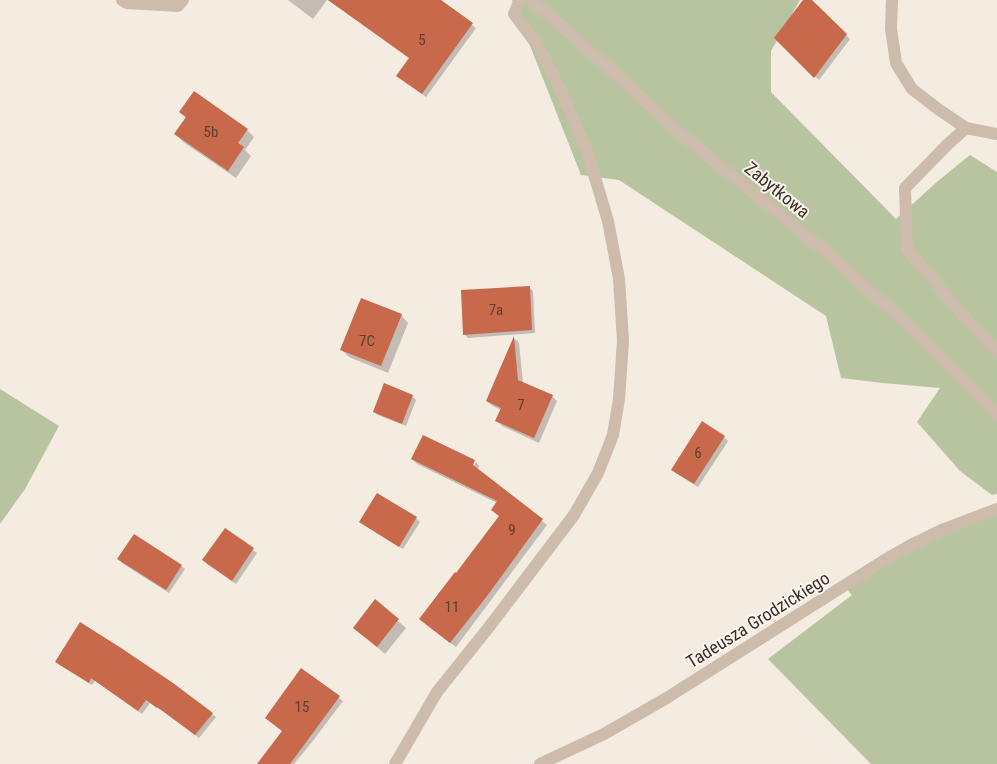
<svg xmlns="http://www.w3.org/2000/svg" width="997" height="764" viewBox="0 0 997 764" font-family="'Roboto Condensed',sans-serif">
	<rect width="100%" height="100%" fill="#f4ebe1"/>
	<!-- green -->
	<g fill="#b8c4a0">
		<polygon points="512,0 800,0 771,51 771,92 896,219 938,181 970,155 997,172 997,494 992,495 960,471 917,422 940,388 883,383 841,378 826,316 619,180 581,175"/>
		<polygon points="0,389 59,426 25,489 0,524"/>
		<polygon points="997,509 997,764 871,764 768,659 852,595 844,586 883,561"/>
	</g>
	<!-- shadow -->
	<g fill="#0003">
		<polygon points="288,0 327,0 313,19"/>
		<polygon points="328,0 439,0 476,28 426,97 401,79 410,58"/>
		<polygon points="804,0 811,0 850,39 819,80 776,38"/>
		<polygon points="180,112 247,130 254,137 245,150 251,156 236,178 183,142 176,134 187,119"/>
		<polygon points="529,287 533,291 535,333 468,338 464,334"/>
		<polygon points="401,315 408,323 388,373 349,357 342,350"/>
		<polygon points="515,339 519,343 523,383 552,396 557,401 539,443 502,426 497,421 501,410 493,406 487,401"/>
		<polygon points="412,396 416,400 406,426 378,415 374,412"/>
		<polygon points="724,437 728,441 698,487 676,473 673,470"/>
		<polygon points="412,459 473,461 471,471 476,462 479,466 477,470 547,525 456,647 425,624 456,575 500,517 497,503 417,464"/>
		<polygon points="416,518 420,522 403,549 364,525 361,522"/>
		<polygon points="225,530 257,553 236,584 207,564"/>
		<polygon points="119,559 181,566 185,569 169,593 122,563"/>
		<polygon points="375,601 406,628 385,654 355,628"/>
		<polygon points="56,662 172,684 216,717 199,738 161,709 161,710 150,703 142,714 95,681 92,685 60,665"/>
		<polygon points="301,669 343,701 312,742 294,764 258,764 284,732"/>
	</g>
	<!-- building -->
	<g fill="#c8694b">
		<polygon points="328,0 441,0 473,23 422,94 396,76 409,58"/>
		<polygon points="803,0 812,0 847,34 814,78 774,38"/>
		<polygon points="194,91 248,129 238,143 244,147 228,171 174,134 186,117 179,112"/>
		<polygon points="530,286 532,330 463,335 461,290"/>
		<polygon points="361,298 402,314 381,366 340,350"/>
		<polygon points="514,336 518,380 553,395 534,438 495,421 501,408 486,401"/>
		<polygon points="384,383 413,395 402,424 373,412"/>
		<polygon points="702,421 725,436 694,484 671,470"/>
		<polygon points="423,435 475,460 473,465 543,519 487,596 450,643 419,619 455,572 456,573 499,516 491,510 497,501 411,459"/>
		<polygon points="377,493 417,517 399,547 359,522"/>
		<polygon points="225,528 254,548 232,581 202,560"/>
		<polygon points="134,534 182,565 166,590 117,559"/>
		<polygon points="375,599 399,619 377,647 353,628"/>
		<polygon points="80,622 121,648 173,683 213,713 195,735 157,707 157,708 146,700 138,711 91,678 89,683 55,662"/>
		<polygon points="301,668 340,696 290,764 257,764 282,731 265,718"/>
	</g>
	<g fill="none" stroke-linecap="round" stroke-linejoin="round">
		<!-- minor -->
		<g stroke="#cdbbac" stroke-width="12">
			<polyline points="122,0 127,3 178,6 183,0"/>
			<polyline points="530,0 570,33 682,135 831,256 908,325 997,414"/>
			<polyline points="892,0 891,29 896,63 912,89 938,109 966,128 997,134"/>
			<polyline points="966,128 948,144 905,188 907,249 969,322 997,352"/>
			<polyline points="395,764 437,692 489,627 574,515 598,473 613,435 619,399 623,341 619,279 608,221 587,151 559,87 538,46 514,14 520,0"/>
			<polyline points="540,764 604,734 665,699 883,561 911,545 944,529 997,509"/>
		</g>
	</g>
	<g text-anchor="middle" stroke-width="4" stroke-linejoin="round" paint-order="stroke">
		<!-- number labels -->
		<g font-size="15" fill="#5e3e33">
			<text x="422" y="45">5</text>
			<text x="211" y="137">5b</text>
			<text x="496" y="315">7a</text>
			<text x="367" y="346">7C</text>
			<text x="521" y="410">7</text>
			<text x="698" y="458">6</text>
			<text x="512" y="535">9</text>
			<text x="452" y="612">11</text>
			<text x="302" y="712">15</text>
		</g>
		<!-- street labels -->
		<g font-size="18" fill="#3b302b" stroke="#fbf5ee">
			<text transform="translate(777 190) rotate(39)" y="6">Zabytkowa</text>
			<text transform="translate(758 620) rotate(-32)" y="6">Tadeusza Grodzickiego</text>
		</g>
	</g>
</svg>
